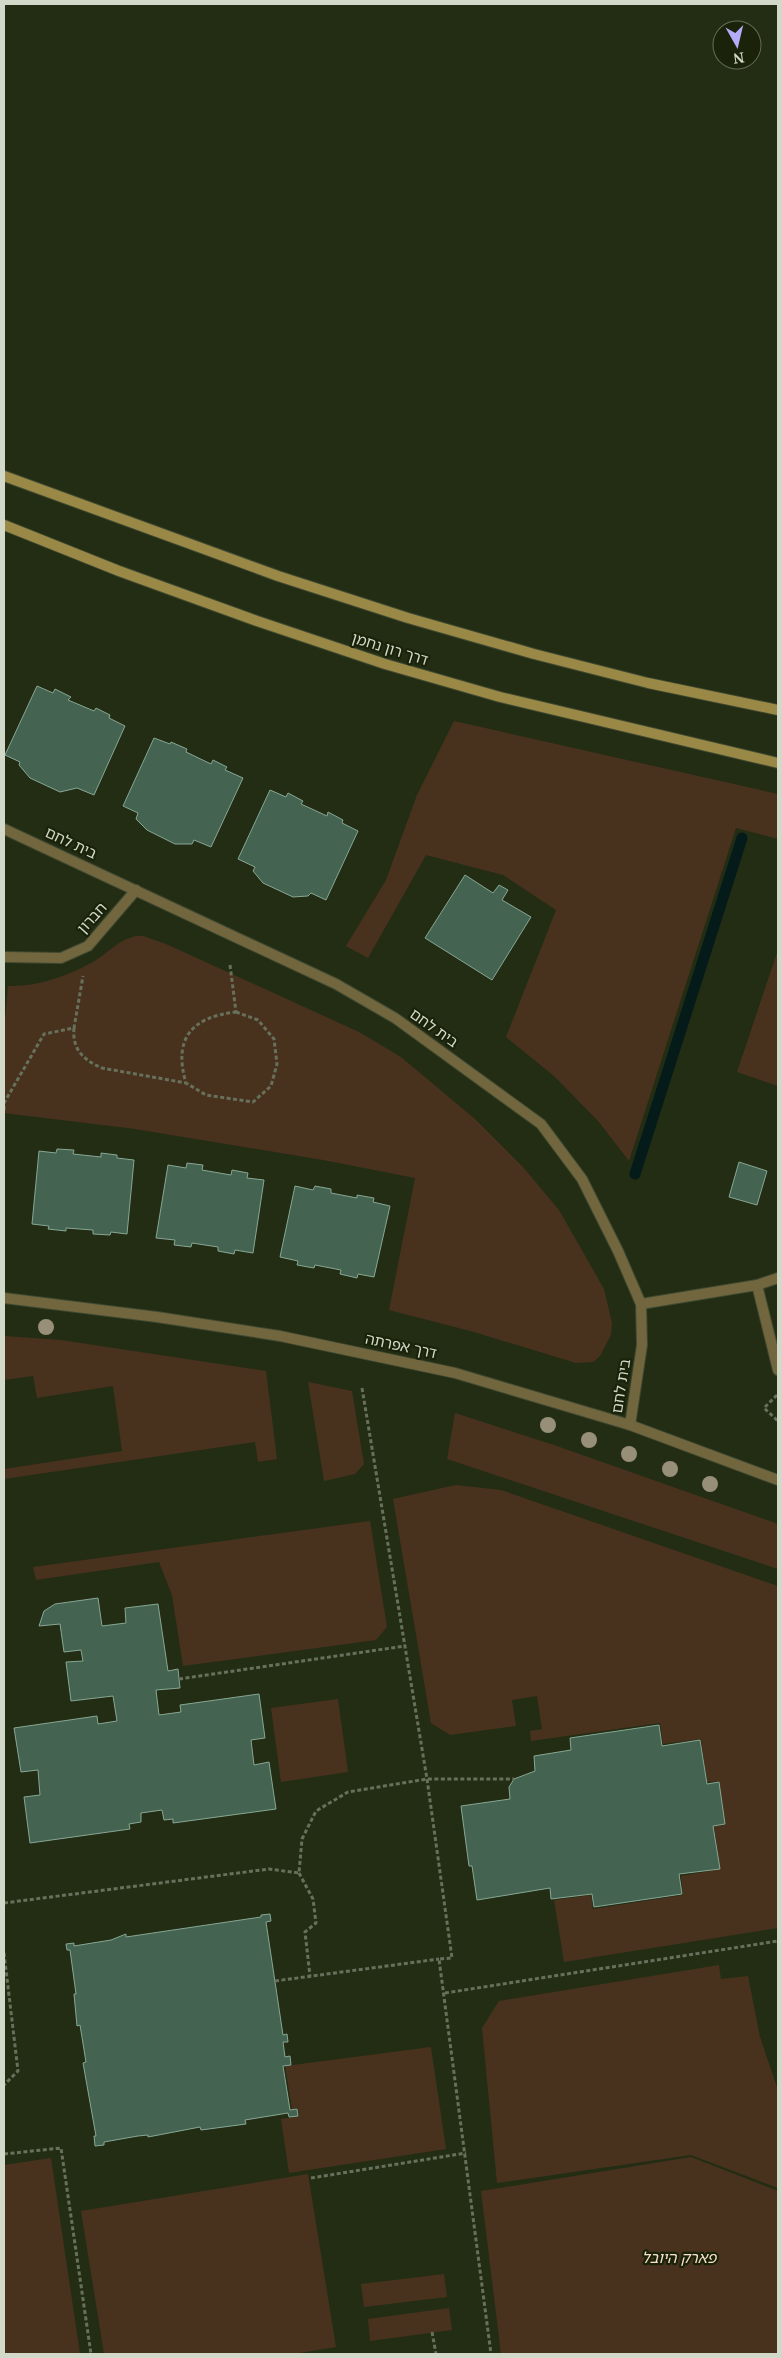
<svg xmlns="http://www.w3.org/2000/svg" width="782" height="2358" viewBox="0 0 782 2358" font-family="'Noto Serif','Noto Sans Hebrew',serif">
	<rect width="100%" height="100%" fill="#232d14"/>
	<!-- green -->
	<g fill="#48321d">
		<polygon points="454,721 778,794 778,839 736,828 629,1161 599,1122 554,1076 506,1037 556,910 503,875 426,855 368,958 346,946 386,880 417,795"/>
		<path d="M 143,936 L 166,944 L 359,1032 L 401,1057 L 475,1119 L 523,1167 L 559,1210 L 604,1289 L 612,1323 L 611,1335 L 600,1356 L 593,1362 L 576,1363 L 474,1332 L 389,1310 L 415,1178 L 323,1160 L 135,1129 L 4,1113 L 4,1032 L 8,986 C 38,987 67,976 93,962 C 109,953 124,934 143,936 Z"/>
		<polygon points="778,950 778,1086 737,1072"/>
		<polygon points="4,1336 61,1340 266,1371 277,1459 258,1462 255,1442 4,1479 4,1469 122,1451 113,1386 37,1398 33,1376 4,1380"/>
		<polygon points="308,1382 352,1391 364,1464 355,1474 324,1481"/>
		<polygon points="455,1413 554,1445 778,1524 778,1569 447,1459"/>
		<polygon points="456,1485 501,1490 778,1586 778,1928 564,1962 554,1900 591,1895 593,1909 683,1895 681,1876 720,1869 714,1826 725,1825 719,1781 707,1782 701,1739 663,1744 660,1723 531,1741 530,1731 542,1729 537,1696 512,1700 516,1726 450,1735 431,1723 393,1499"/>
		<polygon points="370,1521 387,1627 376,1640 183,1666 172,1595 159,1562 36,1580 33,1567"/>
		<polygon points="338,1699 348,1772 281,1782 271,1708"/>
		<polygon points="719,1965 721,1979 748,1976 760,2037 778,2090 778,2188 691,2155 497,2183 482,2028 499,2001"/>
		<polygon points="431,2047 446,2149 289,2173 281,2119 299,2116 298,2108 292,2109 285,2066"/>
		<polygon points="691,2157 778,2191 778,2354 501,2354 481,2191"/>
		<polygon points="51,2158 80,2354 4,2354 4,2165"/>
		<polygon points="308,2174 336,2347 293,2354 104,2354 81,2211"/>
		<polygon points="444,2274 447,2297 364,2307 361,2284"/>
		<polygon points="449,2308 452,2330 370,2341 368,2319"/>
	</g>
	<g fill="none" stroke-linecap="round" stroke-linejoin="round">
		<!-- stream -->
		<polyline stroke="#051b1a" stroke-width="11" points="635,1174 742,838"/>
	</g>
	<!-- building -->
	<g fill="#456351" stroke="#87a794">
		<polygon points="37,686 53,693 55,689 71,697 68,700 94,711 96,708 110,715 109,718 125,726 94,795 77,788 60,792 30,778 19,765 20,762 5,755"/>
		<polygon points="154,738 170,744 171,742 187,749 186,752 211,764 213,760 227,767 225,770 243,778 211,847 194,840 192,844 175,844 147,830 136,819 138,813 123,806"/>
		<polygon points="270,790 286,797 288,793 303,801 301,804 327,816 328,812 343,820 342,823 358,831 326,900 311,893 308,896 293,897 263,883 253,871 255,867 238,859"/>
		<polygon points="465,875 493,893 499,885 508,890 502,900 531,917 492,980 425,938"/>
		<polygon points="57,1149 74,1150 73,1154 101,1157 101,1153 117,1155 117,1158 134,1160 127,1234 111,1232 110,1235 93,1234 93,1230 66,1228 66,1231 48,1229 49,1226 32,1224 39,1151 56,1153"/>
		<polygon points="739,1162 767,1171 757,1205 729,1197"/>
		<polygon points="187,1163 203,1165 202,1170 231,1175 232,1170 248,1173 247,1178 264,1180 253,1253 235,1250 234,1254 218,1251 218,1247 192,1243 191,1247 174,1245 175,1240 156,1238 168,1165 186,1168"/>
		<polygon points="295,1186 313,1190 315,1186 331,1189 331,1193 357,1198 357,1195 374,1198 373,1202 390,1206 374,1277 358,1274 357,1278 340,1274 341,1270 315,1265 314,1268 297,1265 298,1261 280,1257"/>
		<polygon points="98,1598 102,1626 126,1623 125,1608 158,1604 168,1671 178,1669 180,1688 156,1690 159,1715 181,1712 180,1705 259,1694 265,1738 251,1740 254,1765 269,1762 276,1809 173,1823 173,1819 164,1820 162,1810 141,1813 141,1822 129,1824 130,1829 30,1843 24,1797 40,1795 38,1770 21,1772 14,1728 97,1716 98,1724 117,1721 113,1696 71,1701 66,1662 83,1661 81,1650 64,1652 60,1624 39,1626 44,1611 55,1604"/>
		<polygon points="659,1725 662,1746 700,1740 707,1784 719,1782 725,1824 713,1826 720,1869 679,1874 682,1894 594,1907 592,1894 551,1899 550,1888 477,1900 472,1866 469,1866 461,1806 510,1799 509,1787 514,1779 535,1771 534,1756 571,1750 570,1738"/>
		<polygon points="270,1914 271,1921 266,1922 283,2035 287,2034 288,2042 283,2042 285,2057 290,2056 291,2065 283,2066 290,2110 297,2109 298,2116 289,2117 288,2113 245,2120 246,2124 201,2130 200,2127 148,2137 148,2135 138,2136 104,2142 104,2145 95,2146 94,2136 96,2136 83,2063 86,2062 80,2025 77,2026 74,1994 76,1994 70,1950 67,1950 66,1944 74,1943 74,1946 111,1940 126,1934 126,1937 261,1917 261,1915"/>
	</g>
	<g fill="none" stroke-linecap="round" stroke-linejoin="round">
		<!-- lane casing -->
		<g stroke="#3f4931" stroke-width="12">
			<g id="lane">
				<polyline points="757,1285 778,1370"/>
				<polyline points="641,1304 757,1285 778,1278"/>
			</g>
		</g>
		<!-- street casing -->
		<g stroke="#3f4931" stroke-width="12">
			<g id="street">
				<polyline points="4,829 336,984 395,1018 541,1124 582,1179 618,1251 641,1304 642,1345 630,1425"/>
				<polyline points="4,957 61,958 88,946 136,890"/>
				<polyline points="4,1298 157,1317 280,1336 455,1373 630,1425 778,1480"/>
			</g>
		</g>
		<!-- secondary casing -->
		<g stroke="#3f4931" stroke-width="12">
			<g id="secondary">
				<polyline points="4,476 278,576 408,618 534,654 648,683 778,710"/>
				<polyline points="4,525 119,571 257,621 385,664 500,697 778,763"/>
			</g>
		</g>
		<!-- path -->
		<g stroke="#67705a" stroke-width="3" stroke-dasharray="4 2.5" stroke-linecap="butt">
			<polyline points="230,965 236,1012"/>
			<path d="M 236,1012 L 258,1020 L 274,1039 L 277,1064 L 271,1086 L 253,1102 L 206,1095 L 186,1083 C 173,1039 191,1017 236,1012 Z"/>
			<path d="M 74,1028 C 72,1049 83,1060 102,1068 L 186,1083"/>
			<polyline points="4,1110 4,1103 44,1034 74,1028 83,976"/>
			<polyline points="362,1388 427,1779 452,1958 439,1959 491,2354"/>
			<polyline points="777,1395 764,1408 778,1421"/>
			<polyline points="179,1679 405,1646"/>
			<polyline points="299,1873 313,1899 316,1923 305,1932 310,1976"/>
			<polyline points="4,1903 269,1869 299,1873 302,1839 316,1811 348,1792 427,1779 514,1779"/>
			<polyline points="4,1953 18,2071 4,2085"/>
			<polyline points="275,1981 439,1959"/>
			<polyline points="445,1993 778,1941"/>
			<polyline points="4,2154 61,2148 91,2354"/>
			<polyline points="311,2178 466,2153"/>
			<polyline points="432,2332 436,2354"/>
		</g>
		<!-- lane -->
		<use href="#lane" stroke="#71663e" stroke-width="10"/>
		<!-- street -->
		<use href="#street" stroke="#71663e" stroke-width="10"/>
		<!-- secondary -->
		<use href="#secondary" stroke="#9a8846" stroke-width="10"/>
	</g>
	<!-- trees -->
	<g fill="#988f78">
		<circle cx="46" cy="1327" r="8"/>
		<circle cx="548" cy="1425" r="8"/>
		<circle cx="589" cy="1440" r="8"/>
		<circle cx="629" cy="1454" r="8"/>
		<circle cx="670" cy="1469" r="8"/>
		<circle cx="710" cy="1484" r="8"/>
	</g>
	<g text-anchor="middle" stroke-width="4.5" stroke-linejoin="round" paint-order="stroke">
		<!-- street labels -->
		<g font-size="15" fill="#d2d9c9" stroke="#1a230a">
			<text transform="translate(390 649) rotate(17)" y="5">דרך רון נחמן</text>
			<text transform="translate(71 843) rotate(25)" y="5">בית לחם</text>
			<text transform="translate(92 918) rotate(-48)" y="5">חברון</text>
			<text transform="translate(434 1028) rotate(35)" y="5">בית לחם</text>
			<text transform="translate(401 1346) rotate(12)" y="5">דרך אפרתה</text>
			<text transform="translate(621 1386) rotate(-81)" y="5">בית לחם</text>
		</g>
		<!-- park labels -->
		<g font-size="15" font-style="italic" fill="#f8dfc9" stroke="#1a230a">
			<text x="679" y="2263">פארק היובל</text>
		</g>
	</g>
	<!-- border -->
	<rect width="782" height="2358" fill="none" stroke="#d2d9c9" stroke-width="10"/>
	<!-- north arrow -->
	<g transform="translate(737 45) rotate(172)"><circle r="24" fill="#1a230a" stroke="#646c56"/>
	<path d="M0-4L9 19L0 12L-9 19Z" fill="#b3adf9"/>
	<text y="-8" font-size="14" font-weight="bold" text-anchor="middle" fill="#d2d9c9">N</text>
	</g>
</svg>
